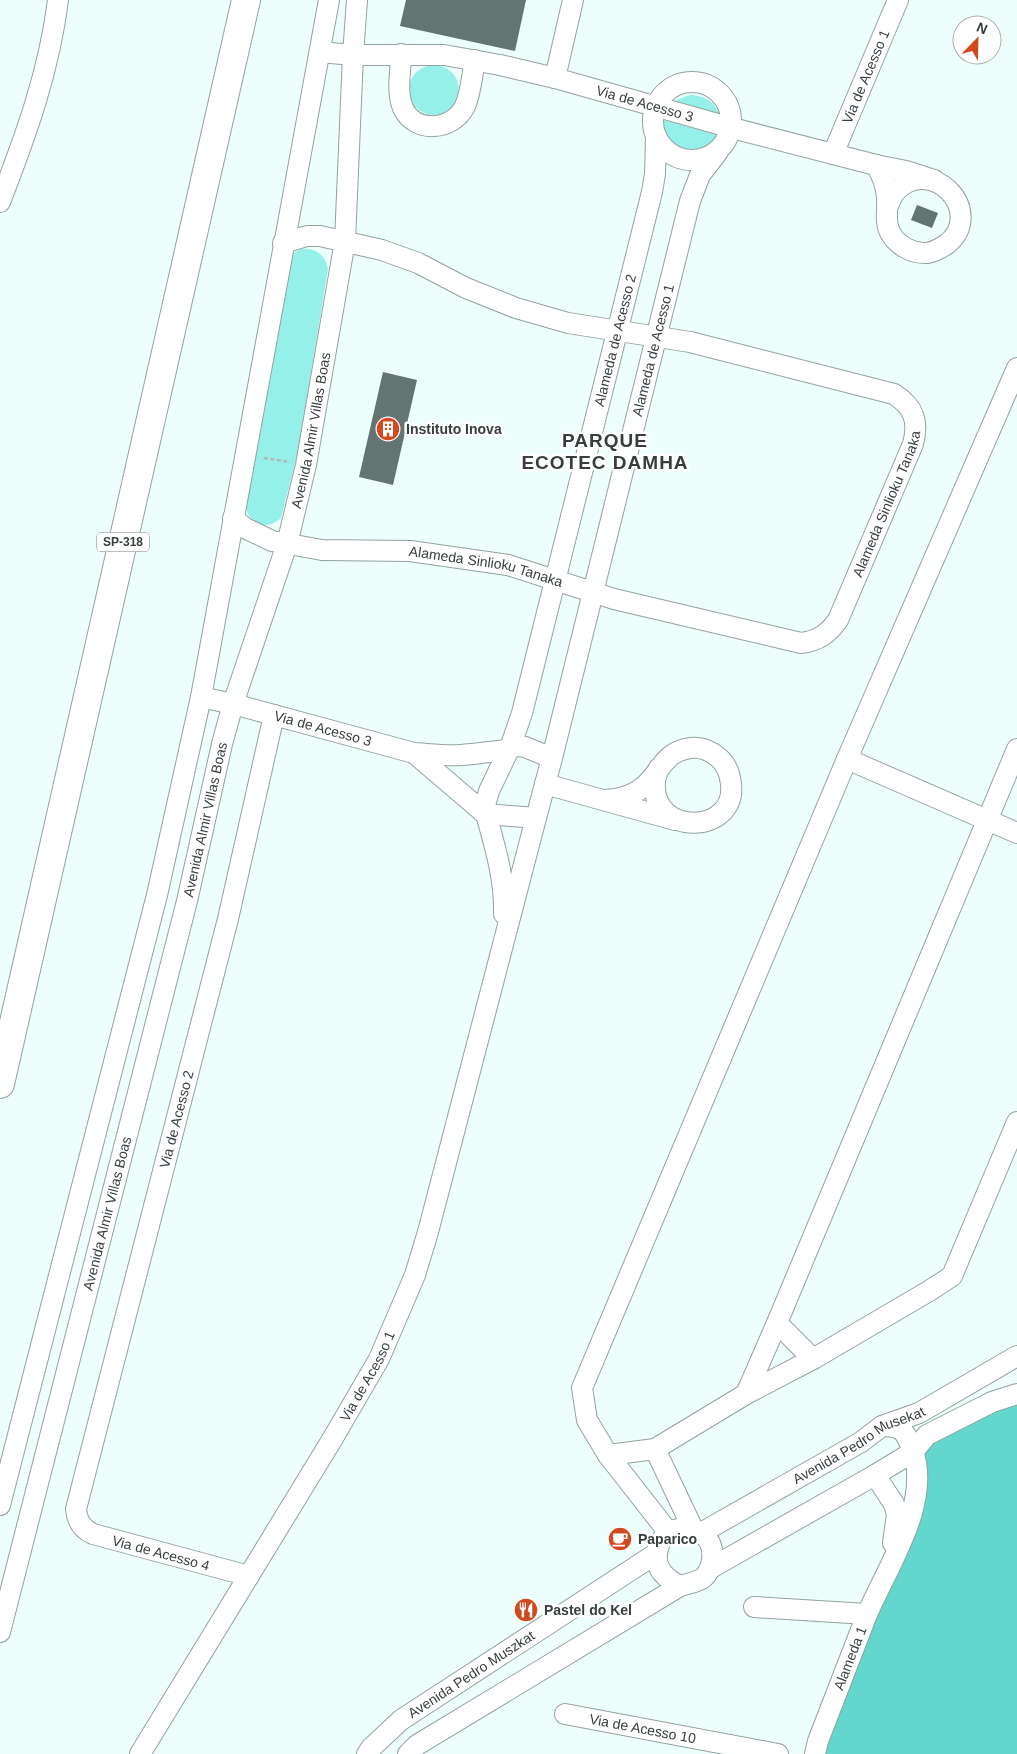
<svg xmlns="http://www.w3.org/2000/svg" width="1017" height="1754" viewBox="0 0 1017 1754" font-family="Arial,sans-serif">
	<rect width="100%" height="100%" fill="#edfefc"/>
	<!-- green -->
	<g fill="#94f0e8">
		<circle cx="434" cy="90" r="25"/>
		<path d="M 689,95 C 704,95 713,101 720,114 L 675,101 Z"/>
		<path d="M 663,120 L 718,135 C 701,164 664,154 663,120 Z"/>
		<path d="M 302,249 C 317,248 325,255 328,269 L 298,451 L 281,518 C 266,531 251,526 245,506 L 290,257 L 295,252 Z"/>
	</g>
	<!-- forest -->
	<polygon fill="#63d6cd" points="1017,1404 1017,1754 821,1754 913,1524 917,1454 927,1444 991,1413"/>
	<!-- building -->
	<g fill="#647472">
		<polygon points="406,0 526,0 515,51 400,26"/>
		<polygon points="917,205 938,213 932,228 911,220"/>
		<polygon points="383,372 417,380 393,485 359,477"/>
	</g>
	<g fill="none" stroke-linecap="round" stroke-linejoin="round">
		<!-- minor casing -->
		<g stroke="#92a2a0" stroke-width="22">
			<g id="minor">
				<path id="s1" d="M 320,52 L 353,55 L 444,55 L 500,65 L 555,78 L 732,128 L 876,165 L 906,171 L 934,180"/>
				<path d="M 401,54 C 401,71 396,92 403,108 C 415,134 453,131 465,106 C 471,93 472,75 475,60"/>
				<polyline points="555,78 573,0"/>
				<circle cx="692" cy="121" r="39"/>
				<path id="s2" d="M 833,154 L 898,0"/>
				<path d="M 876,165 C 882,175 886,185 887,197 C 888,210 884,223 891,234 C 898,246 913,254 927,253 C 934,252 941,248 947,244 C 987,211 930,153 895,192 C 892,196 890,201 888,206"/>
				<path d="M 0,202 C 26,135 49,72 58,0"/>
				<path id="s3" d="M 233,518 L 245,528 L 272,541 L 322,550 L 410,551 L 508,565 L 614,599 L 801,643 C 818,641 828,634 838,620 L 913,444 C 919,421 914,407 894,394 L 690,342 L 568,323 L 516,308 L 466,288 L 418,263 L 382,250 L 320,236 L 307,236 L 283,243"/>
				<path id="s4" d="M 201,697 L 233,704 L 414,753 C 430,754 445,756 461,755 C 477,754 492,751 508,750"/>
				<path id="s5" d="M 511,745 L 525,747 L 552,758 L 536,818 L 486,814 L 483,812 L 489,791 L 511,745 L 522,713 L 652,192 L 655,174 L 656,136"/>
				<polyline points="414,753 483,812"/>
				<path id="s6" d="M 552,758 L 690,201 L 700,175 L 717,153"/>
				<polyline points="847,759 1017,833"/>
				<polyline points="545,784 675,820"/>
				<path d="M 604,800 C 618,799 631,797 643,787 C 661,773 663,751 691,748 C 701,747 711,751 719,758 C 727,765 730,774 731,784 C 737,835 651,837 655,782 C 655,777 658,772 659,768"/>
				<path d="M 486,814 C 495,847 505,879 504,914"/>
				<polyline points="777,1323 813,1359"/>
				<polyline points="746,1394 777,1323 1017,749"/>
				<polyline points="655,1449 693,1529"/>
				<polyline points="608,1455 655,1449 746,1394 813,1359 929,1291 952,1276 1017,1122"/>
				<polyline points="875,1475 894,1504 897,1514 893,1543"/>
				<polyline points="0,1505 157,895 201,697 329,0"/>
				<polyline points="669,1533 608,1455 587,1420 582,1388 847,759 1017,368"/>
				<path id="s7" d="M 701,1533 L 861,1442 L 882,1426 L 919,1413 L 1017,1356"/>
				<polyline points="711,1568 875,1475 913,1452 927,1435 992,1402 1017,1394"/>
				<path id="s8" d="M 249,1576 L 93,1534 C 82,1529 77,1521 76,1509 L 228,919 L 274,715"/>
				<polyline points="754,1607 867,1614"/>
				<path id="s9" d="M 0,1632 L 187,901 L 222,744 L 233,704 L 287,544 L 306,465 L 345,241 L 353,55 L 357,0"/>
				<path id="s10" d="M 565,1714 L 778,1754"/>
				<path id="s11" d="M 140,1754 L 333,1438 L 379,1359 L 415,1275 L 428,1232 L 536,818"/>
				<path id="s12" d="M 367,1754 L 371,1748 L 401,1720 L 657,1553"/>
				<path d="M 408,1754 L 417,1745 L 680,1586 C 698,1581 709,1581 712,1559 C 717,1521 660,1517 657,1554 C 655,1570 667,1579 680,1586"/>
				<path id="s13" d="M 815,1754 L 818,1741 C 834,1699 850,1658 866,1617 C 886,1568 933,1503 912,1448 C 904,1430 903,1427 882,1426"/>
			</g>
		</g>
		<!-- highway casing -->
		<g stroke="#92a2a0" stroke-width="30">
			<polyline id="highway" points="0,1084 246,0"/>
		</g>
		<!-- path -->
		<polyline stroke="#adbab8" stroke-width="2.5" stroke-dasharray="4 2.5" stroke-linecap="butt" points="264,458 290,462"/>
		<!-- minor -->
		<use href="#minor" stroke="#fff" stroke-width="20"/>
		<!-- highway -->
		<use href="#highway" stroke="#fff" stroke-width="28"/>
	</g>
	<!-- icons -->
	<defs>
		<g id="building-disc" transform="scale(1.25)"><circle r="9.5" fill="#d2491e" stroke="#fff"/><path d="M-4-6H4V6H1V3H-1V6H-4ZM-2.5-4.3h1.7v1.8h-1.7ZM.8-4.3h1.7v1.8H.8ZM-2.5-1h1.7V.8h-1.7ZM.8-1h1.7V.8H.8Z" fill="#fff"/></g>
		<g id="cafe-disc" transform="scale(1.25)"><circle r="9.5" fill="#d2491e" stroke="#fff"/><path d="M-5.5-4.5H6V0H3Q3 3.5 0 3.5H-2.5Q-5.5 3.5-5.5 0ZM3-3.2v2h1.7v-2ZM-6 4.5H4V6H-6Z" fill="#fff"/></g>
		<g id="restaurant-disc" transform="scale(1.25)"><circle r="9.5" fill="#d2491e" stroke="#fff"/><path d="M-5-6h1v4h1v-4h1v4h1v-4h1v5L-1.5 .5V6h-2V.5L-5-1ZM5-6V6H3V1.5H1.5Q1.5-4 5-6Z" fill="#fff"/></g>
	</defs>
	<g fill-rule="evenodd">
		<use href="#building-disc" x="388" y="429"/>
		<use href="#cafe-disc" x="620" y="1539"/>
		<use href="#restaurant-disc" x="526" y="1610"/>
	</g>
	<g text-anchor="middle" stroke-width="5" stroke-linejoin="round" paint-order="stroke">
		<!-- shield labels -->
		<rect fill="#fff" stroke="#737877" stroke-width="1" x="97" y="532.5" width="52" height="19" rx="4"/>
		<g font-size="12" font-weight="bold" fill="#373e3d">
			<text x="123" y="546">SP-318</text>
		</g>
		<!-- street labels -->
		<g font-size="14" fill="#373e3d" stroke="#fff">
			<text dy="5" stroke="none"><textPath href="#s2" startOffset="84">Via de Acesso 1</textPath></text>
			<text dy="5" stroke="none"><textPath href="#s1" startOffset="331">Via de Acesso 3</textPath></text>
			<text dy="5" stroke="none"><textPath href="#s5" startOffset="650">Alameda de Acesso 2</textPath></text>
			<text dy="5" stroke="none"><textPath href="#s6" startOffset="420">Alameda de Acesso 1</textPath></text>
			<text dy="5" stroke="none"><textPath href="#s9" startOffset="1242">Avenida Almir Villas Boas</textPath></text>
			<text dy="5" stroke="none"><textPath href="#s3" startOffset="758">Alameda Sinlioku Tanaka</textPath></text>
			<text dy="5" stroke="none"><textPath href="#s3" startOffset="262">Alameda Sinlioku Tanaka</textPath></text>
			<text dy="5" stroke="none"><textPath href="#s4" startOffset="126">Via de Acesso 3</textPath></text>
			<text dy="5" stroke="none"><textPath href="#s9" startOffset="838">Avenida Almir Villas Boas</textPath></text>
			<text dy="5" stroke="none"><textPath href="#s8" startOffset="596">Via de Acesso 2</textPath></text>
			<text dy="5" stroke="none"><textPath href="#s9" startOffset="432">Avenida Almir Villas Boas</textPath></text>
			<text dy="5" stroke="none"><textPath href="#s11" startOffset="441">Via de Acesso 1</textPath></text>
			<text dy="5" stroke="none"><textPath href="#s7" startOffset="181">Avenida Pedro Musekat</textPath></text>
			<text transform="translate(161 1553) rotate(15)" y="5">Via de Acesso 4</text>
			<text dy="5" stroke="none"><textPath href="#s13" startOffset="102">Alameda 1</textPath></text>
			<text dy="5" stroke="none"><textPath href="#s12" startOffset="132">Avenida Pedro Muszkat</textPath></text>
			<text dy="5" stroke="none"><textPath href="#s10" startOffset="79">Via de Acesso 10</textPath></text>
		</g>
		<!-- poi labels -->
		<g font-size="14" font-weight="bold" fill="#373e3d" stroke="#fff" text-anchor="start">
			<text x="406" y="434">Instituto Inova</text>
			<text x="638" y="1544">Paparico</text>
			<text x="544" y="1615">Pastel do Kel</text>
		</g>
		<!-- district labels -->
		<g font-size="19" font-weight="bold" letter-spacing="1" fill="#373e3d" stroke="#fff">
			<text x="605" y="447">PARQUE<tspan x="605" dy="22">ECOTEC DAMHA</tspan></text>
		</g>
	</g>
	<!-- north arrow -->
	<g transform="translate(977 40) rotate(23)"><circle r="24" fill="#ffffff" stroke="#afb2b1"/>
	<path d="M0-4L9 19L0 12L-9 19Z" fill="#d2491e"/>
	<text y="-8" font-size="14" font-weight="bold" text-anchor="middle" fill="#373e3d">N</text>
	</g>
</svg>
